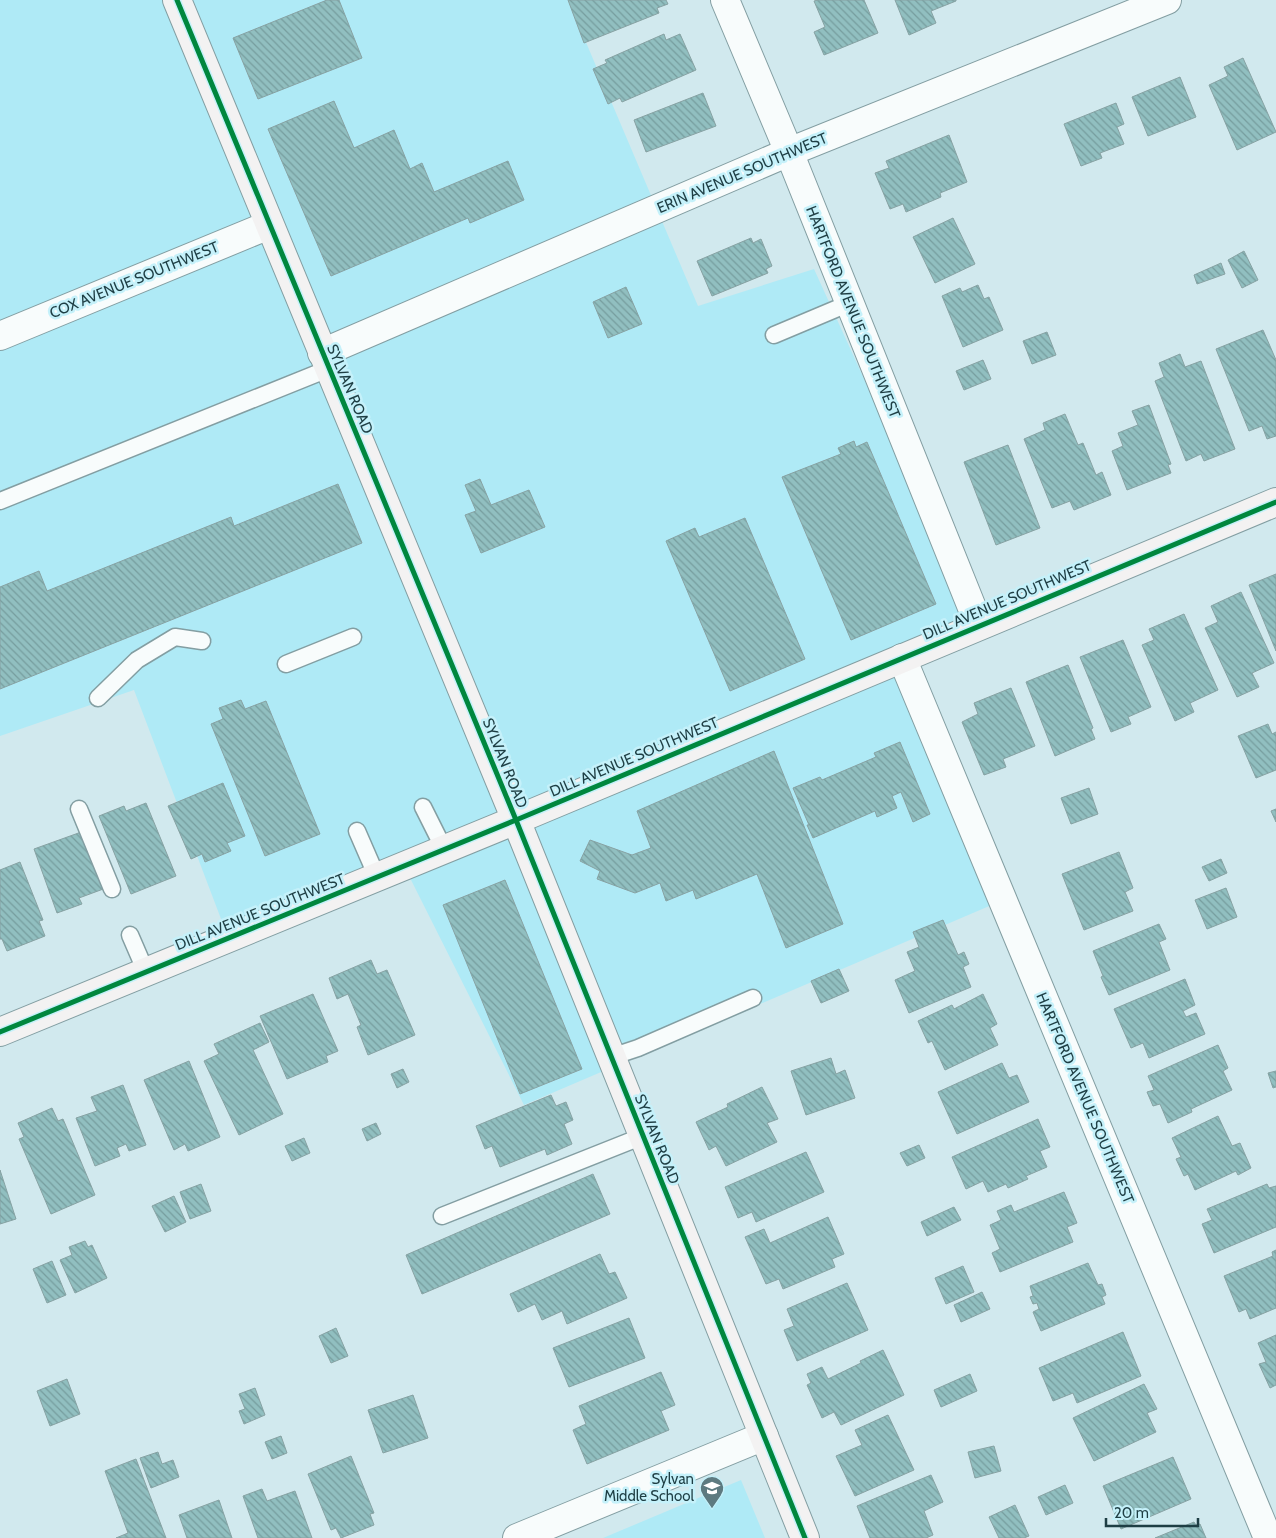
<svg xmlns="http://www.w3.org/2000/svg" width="1276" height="1538" viewBox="0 0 1276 1538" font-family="Cabin,sans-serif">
	<defs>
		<pattern id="building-back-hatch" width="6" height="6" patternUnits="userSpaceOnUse" patternTransform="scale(1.25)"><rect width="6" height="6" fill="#91bfc0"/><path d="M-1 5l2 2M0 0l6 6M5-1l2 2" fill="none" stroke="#769d9e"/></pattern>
	</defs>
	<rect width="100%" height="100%" fill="#d1e9ee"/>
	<!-- built -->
	<g fill="#afeaf6">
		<polygon points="0,0 568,0 698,306 814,269 980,634 897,672 994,904 524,1105 402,862 226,932 134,690 0,736"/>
		<polygon points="741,1480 765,1538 603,1538"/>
	</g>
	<!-- building -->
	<g fill="url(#building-back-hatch)" stroke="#87a2a3">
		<polygon points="327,0 339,0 362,58 258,99 233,38"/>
		<polygon points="568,0 666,0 668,4 657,8 659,13 584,43"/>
		<polygon points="818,0 864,0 878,33 824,55 814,32 825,27 814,1"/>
		<polygon points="895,0 956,0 956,1 931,11 936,23 909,35"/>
		<polygon points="664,34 666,40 680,34 696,70 622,102 620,98 608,104 593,69 607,63 605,60"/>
		<polygon points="1243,58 1276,132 1237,150 1209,85 1228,76 1224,67"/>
		<polygon points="1180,77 1196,117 1148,136 1132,97"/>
		<polygon points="703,93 716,126 646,152 634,120"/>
		<polygon points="334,101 354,148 394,130 410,169 422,163 434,192 508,161 524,200 470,223 468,218 331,276 268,129"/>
		<polygon points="1116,103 1124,124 1117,127 1124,144 1100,153 1102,158 1081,166 1064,124"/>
		<polygon points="949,135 967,182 940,193 941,197 906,212 903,204 890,209 875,173 889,168 886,161"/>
		<polygon points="953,218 975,264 935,283 913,237"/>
		<polygon points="751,238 753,243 761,239 772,266 766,269 768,273 712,296 697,261"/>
		<polygon points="1244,251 1258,280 1242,288 1228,260"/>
		<polygon points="1221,263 1225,274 1197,284 1194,275"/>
		<polygon points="978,285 984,299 989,297 1003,330 963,347 942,296 960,288 962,292"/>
		<polygon points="626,287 642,324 608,338 593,302"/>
		<polygon points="1263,330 1276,360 1276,436 1267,439 1262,426 1249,431 1216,349"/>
		<polygon points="1047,332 1056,355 1032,364 1023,341"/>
		<polygon points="1180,354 1185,367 1201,361 1235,449 1204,461 1201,454 1186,461 1155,381 1164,377 1159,363"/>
		<polygon points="983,360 991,379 964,390 956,371"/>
		<polygon points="1149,405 1171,464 1168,465 1171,473 1127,490 1112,451 1123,446 1118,433 1138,425 1132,411"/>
		<polygon points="1065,414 1078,445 1083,443 1096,475 1102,472 1111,495 1074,510 1070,501 1052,508 1024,439 1045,430 1043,423"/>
		<polygon points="854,441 856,447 867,442 936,604 851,640 782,477 841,454 838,448"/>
		<polygon points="1008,445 1040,528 996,545 964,462"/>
		<polygon points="480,479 491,505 529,490 545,527 481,553 465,515 476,511 465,485"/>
		<polygon points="338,484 362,543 0,689 0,587 39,571 47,591 231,517 234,526"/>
		<polygon points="745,518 805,659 730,691 666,541 695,528 699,537"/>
		<polygon points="1276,574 1276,651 1249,585"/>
		<polygon points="1241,592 1274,663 1252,673 1259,687 1237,697 1205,628 1218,622 1211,606"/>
		<polygon points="1184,614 1218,690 1190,703 1194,712 1175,721 1142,645 1154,640 1149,629"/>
		<polygon points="1123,640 1151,707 1128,717 1131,724 1111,732 1080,657"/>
		<polygon points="1068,665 1093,728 1091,729 1095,739 1055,756 1026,682"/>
		<polygon points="1011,688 1035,746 1003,759 1006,767 984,775 962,722 978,714 974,703"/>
		<polygon points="241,700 245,709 266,701 320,834 265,856 211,724 223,719 219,708"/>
		<polygon points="1268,724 1272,734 1276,732 1276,770 1256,778 1238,736"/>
		<polygon points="900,742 930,814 913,822 901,792 892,796 897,808 877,817 875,811 813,838 807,825 809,825 793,788 820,777 822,780 876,757 874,753"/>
		<polygon points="774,751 843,924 786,948 757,874 696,899 693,890 666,901 660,883 635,893 597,879 600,871 580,861 590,840 632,855 651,848 637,811"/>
		<polygon points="223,783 245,836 227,843 231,851 205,862 202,854 191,859 168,806"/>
		<polygon points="1089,788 1098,814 1071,824 1061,798"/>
		<polygon points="146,803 176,876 131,894 99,816 124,806 126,811"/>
		<polygon points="1276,809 1276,822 1271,811"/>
		<polygon points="84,831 106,888 79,898 82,904 57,913 34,849"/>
		<polygon points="1119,852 1133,888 1125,892 1133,911 1084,930 1062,874"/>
		<polygon points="1221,859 1227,873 1209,881 1202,867"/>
		<polygon points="20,862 43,920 39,921 45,936 7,951 2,939 0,939 0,870"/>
		<polygon points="505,880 582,1069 520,1094 443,905"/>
		<polygon points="1226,888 1237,917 1207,929 1195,900"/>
		<polygon points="943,920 958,955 964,952 969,964 963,967 971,987 909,1013 895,980 915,971 907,952 919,947 913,932"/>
		<polygon points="1159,924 1166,939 1159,942 1170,970 1109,995 1101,977 1103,976 1093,951"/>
		<polygon points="371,960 377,974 387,970 415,1035 368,1055 357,1027 361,1025 348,994 337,999 329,978"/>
		<polygon points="839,969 849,991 821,1003 811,981"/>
		<polygon points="1185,979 1195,1005 1183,1011 1186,1017 1196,1013 1205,1034 1149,1058 1143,1043 1131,1048 1114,1009"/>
		<polygon points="313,994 338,1051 326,1056 328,1062 287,1079 260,1016"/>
		<polygon points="983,994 997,1024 990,1028 998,1045 945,1070 932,1041 928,1043 918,1021 952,1005 954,1009"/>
		<polygon points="260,1023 269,1042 253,1050 283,1114 239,1135 204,1061 219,1054 214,1044"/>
		<polygon points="1218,1045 1228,1068 1223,1071 1232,1090 1191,1109 1192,1112 1168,1123 1160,1104 1153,1106 1147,1092 1154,1090 1148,1076"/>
		<polygon points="831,1058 836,1074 845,1070 855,1098 806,1115 791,1071"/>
		<polygon points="189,1061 220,1137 188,1151 185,1144 174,1150 144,1080"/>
		<polygon points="1002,1063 1009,1078 1017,1075 1029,1102 957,1134 938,1092"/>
		<polygon points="403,1069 409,1082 397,1088 391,1074"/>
		<polygon points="1276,1071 1276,1087 1273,1088 1268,1073"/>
		<polygon points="123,1085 146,1145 129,1151 126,1144 117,1148 120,1156 95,1166 76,1118 97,1111 91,1097"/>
		<polygon points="762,1087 778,1119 767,1123 777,1142 726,1166 716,1146 709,1150 696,1122 728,1107 727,1104"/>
		<polygon points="551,1095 556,1106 566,1102 573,1120 564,1124 572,1144 547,1155 545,1149 500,1167 492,1146 485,1149 476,1126"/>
		<polygon points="52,1108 58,1121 63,1119 95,1195 51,1214 19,1139 24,1137 18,1123"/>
		<polygon points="1218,1116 1232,1146 1240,1143 1251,1168 1238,1175 1236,1171 1195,1190 1188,1174 1184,1176 1176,1159 1181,1157 1172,1138"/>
		<polygon points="1038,1119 1050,1147 1040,1151 1047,1167 1026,1176 1028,1179 1008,1188 1006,1184 988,1192 983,1181 966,1189 952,1157"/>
		<polygon points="376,1123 381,1134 367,1141 362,1129"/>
		<polygon points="304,1138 310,1153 292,1161 285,1146"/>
		<polygon points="919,1145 925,1158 907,1166 900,1153"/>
		<polygon points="806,1152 824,1192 756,1222 752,1212 738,1218 725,1187"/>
		<polygon points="0,1170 16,1219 0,1224"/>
		<polygon points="593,1174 610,1214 422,1294 406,1255"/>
		<polygon points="201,1184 211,1211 190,1219 180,1192"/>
		<polygon points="1267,1184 1269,1188 1276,1186 1276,1227 1214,1253 1202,1224 1212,1220 1207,1209"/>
		<polygon points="1064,1192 1077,1223 1067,1227 1073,1242 1000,1272 992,1253 1000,1249 990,1225 1001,1220 997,1211 1011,1205 1014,1212"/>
		<polygon points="174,1196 186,1222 165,1232 152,1206"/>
		<polygon points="954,1207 961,1220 927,1236 921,1222"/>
		<polygon points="828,1217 844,1254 832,1259 835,1267 783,1289 779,1279 766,1284 745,1237 764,1229 770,1243"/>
		<polygon points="85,1241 88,1247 92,1245 107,1278 75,1293 60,1260 72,1255 69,1247"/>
		<polygon points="1276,1250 1276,1308 1250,1319 1246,1309 1239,1312 1224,1276 1273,1256 1272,1252"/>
		<polygon points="600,1254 609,1274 615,1272 627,1298 567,1324 562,1311 542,1320 535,1304 518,1312 510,1294"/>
		<polygon points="52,1261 66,1295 47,1303 33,1269"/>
		<polygon points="1088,1263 1098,1285 1102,1284 1106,1295 1102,1297 1105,1304 1041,1331 1033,1312 1039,1309 1037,1303 1033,1304 1030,1297 1033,1296 1030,1286"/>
		<polygon points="963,1266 974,1292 946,1304 935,1278"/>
		<polygon points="847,1283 868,1330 797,1361 784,1330 794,1326 787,1309"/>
		<polygon points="982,1292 990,1309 961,1322 954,1305"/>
		<polygon points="629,1318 645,1358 569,1387 553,1348"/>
		<polygon points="336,1328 348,1356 331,1363 319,1336"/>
		<polygon points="1123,1332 1141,1376 1077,1403 1073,1393 1053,1401 1039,1368"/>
		<polygon points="1276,1335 1276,1385 1270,1388 1259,1364 1266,1362 1258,1343"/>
		<polygon points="883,1350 904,1395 841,1425 834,1412 822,1418 807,1385 811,1383 807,1374 822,1367 828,1379 861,1363 860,1361"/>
		<polygon points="661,1372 675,1405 661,1411 669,1430 587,1464 573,1430 586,1424 579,1406"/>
		<polygon points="970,1374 977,1391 941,1407 934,1390"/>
		<polygon points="67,1379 80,1414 50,1426 37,1391"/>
		<polygon points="1144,1384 1157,1409 1147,1413 1156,1432 1094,1461 1073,1418"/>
		<polygon points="255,1388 265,1415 244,1424 239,1411 245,1409 239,1394"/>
		<polygon points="413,1395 428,1438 383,1453 368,1410"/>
		<polygon points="888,1415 914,1470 855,1496 836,1456 862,1445 855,1430"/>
		<polygon points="281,1436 287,1453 272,1459 265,1442"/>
		<polygon points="994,1446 1001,1471 975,1478 968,1452"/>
		<polygon points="158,1452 162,1464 173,1460 179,1477 151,1488 140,1458"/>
		<polygon points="351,1456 374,1513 370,1514 374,1525 341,1538 336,1528 331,1530 308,1474"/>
		<polygon points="1173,1457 1191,1499 1121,1529 1103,1486"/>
		<polygon points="136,1459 166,1538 116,1538 128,1533 105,1471"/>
		<polygon points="931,1475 943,1502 924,1511 933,1535 926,1538 870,1538 857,1506"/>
		<polygon points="1065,1485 1073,1503 1046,1515 1038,1497"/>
		<polygon points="262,1489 267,1501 295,1491 312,1538 258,1538 243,1496"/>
		<polygon points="219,1500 232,1538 187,1538 179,1515"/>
		<polygon points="1015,1505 1029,1536 1024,1538 999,1538 989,1517"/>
		<polygon points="1194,1522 1196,1525 1200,1524 1206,1538 1155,1538"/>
	</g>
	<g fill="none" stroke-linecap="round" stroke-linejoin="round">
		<!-- lane casing -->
		<g stroke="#839ea2" stroke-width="19">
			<g id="lane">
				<polyline points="774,335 850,303"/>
				<polyline points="0,501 328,369"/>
				<polyline points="286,664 353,637"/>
				<polyline points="98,698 137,660 175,637 202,641"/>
				<polyline points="423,807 444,849"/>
				<polyline points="79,809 112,889"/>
				<polyline points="357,831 377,877"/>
				<polyline points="130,935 146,972"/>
				<polyline points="611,1057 638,1048 753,998"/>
				<polyline points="442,1216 643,1136"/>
			</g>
		</g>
		<!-- street casing -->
		<g stroke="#839ea2" stroke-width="30">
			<g id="street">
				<polyline points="725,0 789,152 979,625"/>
				<polyline points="0,336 269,225"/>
				<polyline points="322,353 789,152 1167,0"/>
				<polyline points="902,658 1268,1538"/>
				<polyline points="517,1538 764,1436"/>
			</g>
		</g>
		<!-- secondary casing -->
		<g stroke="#839ea2" stroke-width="30">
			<g id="secondary">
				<polyline points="177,0 516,820 805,1538"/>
				<polyline points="0,1032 516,820 1276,502"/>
			</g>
		</g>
		<!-- lane -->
		<use href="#lane" stroke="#f8fcfc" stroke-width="16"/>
		<!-- street -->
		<use href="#street" stroke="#f8fcfc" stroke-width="28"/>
		<!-- secondary -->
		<use href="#secondary" stroke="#f3f2f2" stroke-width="28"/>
		<!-- cycleway casing -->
		<g stroke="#c5f1fa" stroke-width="8">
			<g id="cycleway">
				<polyline points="177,0 516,820 805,1538"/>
				<polyline points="0,1032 516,820 1276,502"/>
			</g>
		</g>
		<!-- cycleway -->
		<use href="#cycleway" stroke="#00873e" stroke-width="5"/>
	</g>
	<!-- icons -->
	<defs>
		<g id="school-pin" transform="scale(1.25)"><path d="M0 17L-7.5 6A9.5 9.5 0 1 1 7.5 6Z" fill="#5d7a80" stroke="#c5f1fa"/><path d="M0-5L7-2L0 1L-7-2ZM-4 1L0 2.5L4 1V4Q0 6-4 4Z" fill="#fff"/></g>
	</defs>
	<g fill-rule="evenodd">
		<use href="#school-pin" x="712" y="1488"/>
	</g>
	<g text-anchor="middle" stroke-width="5" stroke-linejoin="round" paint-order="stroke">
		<!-- street labels -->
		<g font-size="15" fill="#1e3e44" stroke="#c5f1fa">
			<text transform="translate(742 173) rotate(-23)" y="5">ERIN AVENUE SOUTHWEST</text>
			<text transform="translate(134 280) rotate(-22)" y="5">COX AVENUE SOUTHWEST</text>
			<text transform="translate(853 312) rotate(68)" y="5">HARTFORD AVENUE SOUTHWEST</text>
			<text transform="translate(350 389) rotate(67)" y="5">SYLVAN ROAD</text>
			<text transform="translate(1007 600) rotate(-23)" y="5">DILL AVENUE SOUTHWEST</text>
			<text transform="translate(634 757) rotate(-23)" y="5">DILL AVENUE SOUTHWEST</text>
			<text transform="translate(505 763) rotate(68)" y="5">SYLVAN ROAD</text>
			<text transform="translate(260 912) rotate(-22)" y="5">DILL AVENUE SOUTHWEST</text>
			<text transform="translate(1085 1098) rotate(67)" y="5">HARTFORD AVENUE SOUTHWEST</text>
			<text transform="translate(657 1139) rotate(68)" y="5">SYLVAN ROAD</text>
		</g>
		<!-- poi labels -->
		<g font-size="15" fill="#1e3e44" stroke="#c5f1fa" text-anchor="end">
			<text x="694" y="1484">Sylvan<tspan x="694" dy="17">Middle School</tspan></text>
		</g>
	</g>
	<!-- scale -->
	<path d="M1106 1518v8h92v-8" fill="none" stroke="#1e3e44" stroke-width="2.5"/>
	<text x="1114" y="1518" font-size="15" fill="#1e3e44" stroke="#c5f1fa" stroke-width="4" paint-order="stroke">20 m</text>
</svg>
